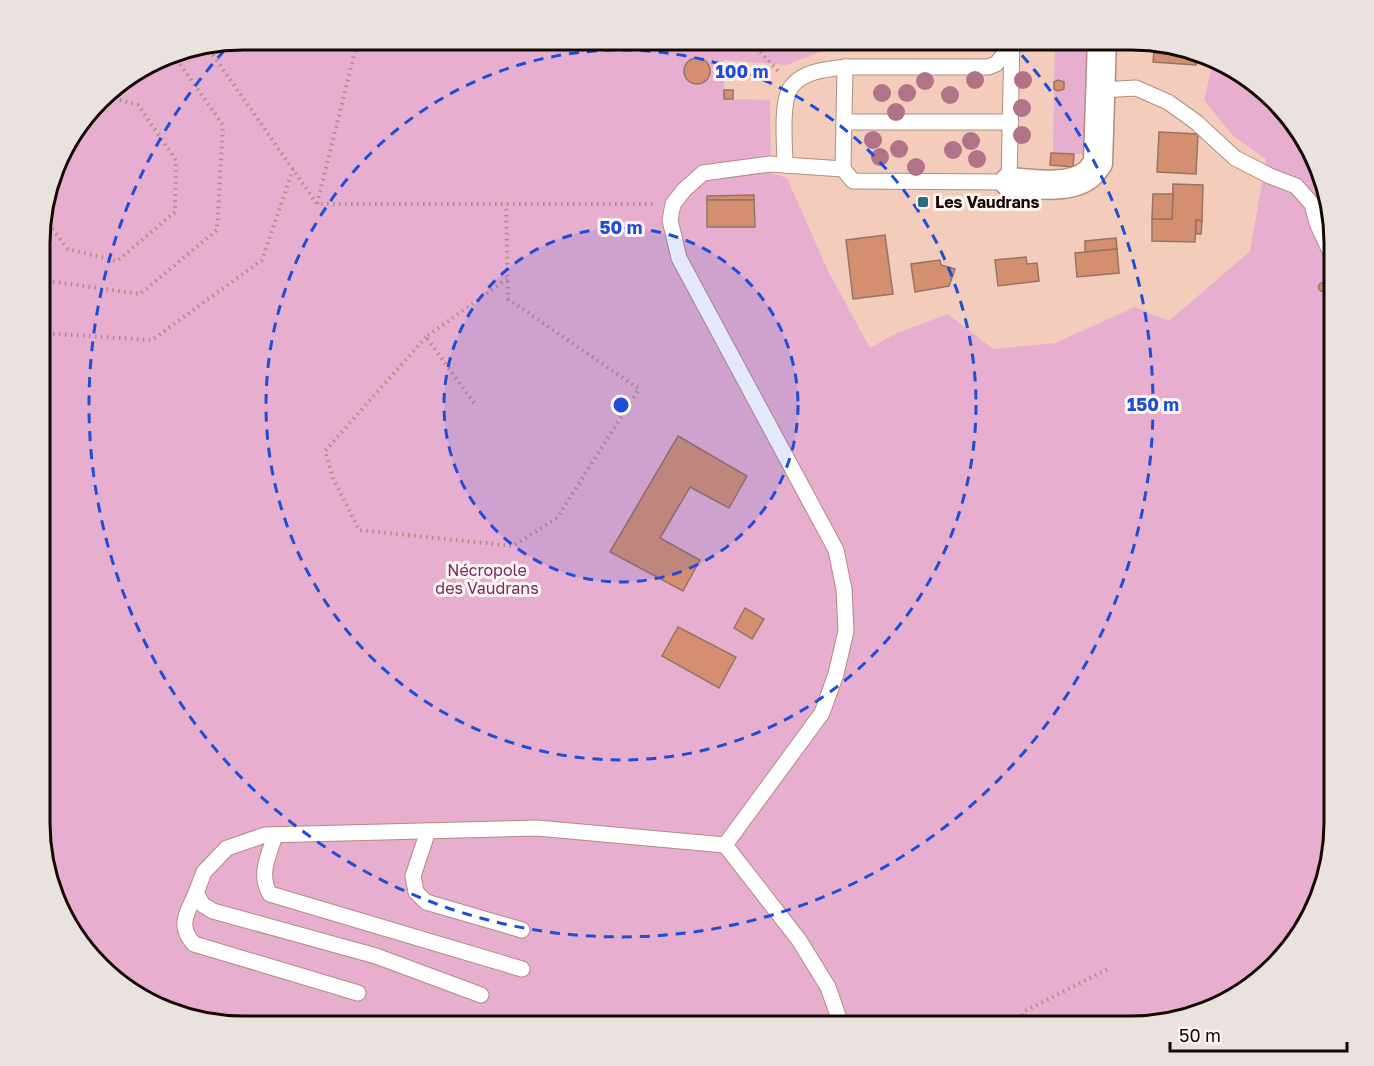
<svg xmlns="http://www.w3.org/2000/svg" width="1374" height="1066" viewBox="0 0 1374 1066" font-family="'Golos Text',sans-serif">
	<rect width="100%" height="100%" fill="#f4ccbc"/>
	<!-- green -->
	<g fill="#e7aecf">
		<polygon points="243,39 852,39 787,65 724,60 724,99 770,100 771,173 787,178 828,271 870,348 895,334 948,314 993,349 1055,343 1135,307 1169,321 1250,251 1266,159 1233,136 1204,100 1214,58 1266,90 1314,153 1335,243 1335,837 1319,901 1284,958 1209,1011 1131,1027 230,1027 165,1011 108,976 60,913 39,837 41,216 66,141 109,89 177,50"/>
		<polygon points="1055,39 1087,39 1086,153 1083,154 1053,153 1054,89 1058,91 1064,88 1064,82 1058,80 1054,82"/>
	</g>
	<!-- building -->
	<g fill="#d48f71" stroke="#977365" stroke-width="1.5">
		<polygon points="1155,42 1197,52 1196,65 1153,62"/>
		<circle cx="697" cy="71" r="13"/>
		<polygon points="1058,80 1064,82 1064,89 1058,91 1054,89 1054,82"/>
		<rect x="724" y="90" width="9" height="9"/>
		<polygon points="1159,132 1198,134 1196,174 1157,172"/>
		<polygon points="1051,153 1074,154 1073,167 1050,165"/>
		<polygon points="1173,184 1203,185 1202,221 1196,220 1195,242 1152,241 1152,219 1172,219"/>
		<polygon points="1153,194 1173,194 1172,219 1152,219"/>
		<polygon points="754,195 754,200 707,200 707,196"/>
		<polygon points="707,200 754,200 755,227 707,227"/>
		<polygon points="1196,220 1202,221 1201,234 1196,234"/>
		<polygon points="885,235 893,294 853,299 846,240"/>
		<polygon points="1116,238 1117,249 1085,252 1085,241"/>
		<polygon points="1117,249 1119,273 1077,277 1075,253"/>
		<polygon points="1026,257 1027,264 1037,263 1039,281 998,286 995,260"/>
		<polygon points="940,260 941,265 955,269 949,286 915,292 911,264"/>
		<circle cx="1323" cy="287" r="4.5"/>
		<polygon points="678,436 747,476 729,508 690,487 660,538 700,560 683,591 610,552"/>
		<polygon points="745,608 764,619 752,639 734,628"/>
		<polygon points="678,627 736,657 719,688 662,656"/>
	</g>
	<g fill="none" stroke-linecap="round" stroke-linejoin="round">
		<!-- service casing -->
		<g stroke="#b28d7d" stroke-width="17">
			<g id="service">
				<path d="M 1012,45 L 996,64 L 988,67 L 845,67 C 828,69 803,71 792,86 C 780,100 785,146 785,165 L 843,169 L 853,181 L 1009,182 L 1012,39"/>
				<polyline points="1101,90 1136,88 1168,102 1196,122 1235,158 1270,176 1296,186 1312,204 1317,223 1335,262"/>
				<polyline points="845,122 1011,122"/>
				<polyline points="785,165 770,164 703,173 684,190 673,204 670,220 679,258 836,550 844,589 846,631 836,674 822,713 725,845 799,940 828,987 842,1027"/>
				<polyline points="843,169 845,67"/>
				<polyline points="428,831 413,876 416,892 426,902 522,930"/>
				<path d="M 275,835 C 269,855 258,875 270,894 L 522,969"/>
				<path d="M 196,893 C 187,913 177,926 194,944 L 358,993"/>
				<polyline points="481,995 376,956 213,911 203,905 196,893 204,872 227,848 265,835 537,828 725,845"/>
			</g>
		</g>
		<!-- minor casing -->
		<g stroke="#b28d7d" stroke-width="31">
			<path id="minor" d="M 1009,182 C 1032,184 1071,190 1089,174 C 1093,171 1095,166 1098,163 L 1102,39"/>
		</g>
		<!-- path -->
		<g stroke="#ae8e82" stroke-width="4" stroke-dasharray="1.5 4.5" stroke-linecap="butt">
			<polyline points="358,39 317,204 656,204"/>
			<polyline points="748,39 779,72"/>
			<polyline points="206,45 317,204"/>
			<polyline points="41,215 68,249 117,261 175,212 176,160 138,105 103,96"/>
			<polyline points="41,280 140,294 217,230 223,125 172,53"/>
			<polyline points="41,333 152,340 262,260 293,169"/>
			<polyline points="426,337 325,451 333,478 359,530 513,546 557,518 639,389 508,299 506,204"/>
			<polyline points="474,403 426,337 507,279"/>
			<polyline points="1020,1027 1023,1012 1108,969"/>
		</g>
		<!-- service -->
		<use href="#service" stroke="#fff" stroke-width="15"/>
		<!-- minor -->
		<use href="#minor" stroke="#fff" stroke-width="28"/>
	</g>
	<!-- trees -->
	<g fill="#b07388">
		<circle cx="975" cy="80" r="9"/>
		<circle cx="1023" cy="80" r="9"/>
		<circle cx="925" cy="81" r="9"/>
		<circle cx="882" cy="93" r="9"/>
		<circle cx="907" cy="93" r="9"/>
		<circle cx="950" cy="95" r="9"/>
		<circle cx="1022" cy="108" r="9"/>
		<circle cx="896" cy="112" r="9"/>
		<circle cx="1022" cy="135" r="9"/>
		<circle cx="873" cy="140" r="9"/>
		<circle cx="971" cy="141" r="9"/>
		<circle cx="899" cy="149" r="9"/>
		<circle cx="953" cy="150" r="9"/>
		<circle cx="880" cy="157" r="9"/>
		<circle cx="977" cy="159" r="9"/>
		<circle cx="916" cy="167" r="9"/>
	</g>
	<!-- distance rings -->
	<circle cx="621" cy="405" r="177" fill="#1d4ed8" fill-opacity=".12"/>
	<g fill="none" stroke="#1d4ed8" stroke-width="3" stroke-dasharray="10 8">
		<circle cx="621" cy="405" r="177"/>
		<circle cx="621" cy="405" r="355"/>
		<path d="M1010 42A532 532 0 1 1 232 42"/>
	</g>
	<!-- markers -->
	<rect fill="#2d6c81" stroke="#fdf5f1" stroke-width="2" x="917" y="196" width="12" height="12" rx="3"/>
	<g text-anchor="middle" stroke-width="6" stroke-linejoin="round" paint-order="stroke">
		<!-- poi labels -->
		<g font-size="16" font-weight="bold" fill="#150804" stroke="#fdf5f1" text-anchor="start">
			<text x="935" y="208">Les Vaudrans</text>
		</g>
		<!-- park labels -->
		<g font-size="16" fill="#782a5d" stroke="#fdf5f1">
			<text x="487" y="576">Nécropole<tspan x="487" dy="18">des Vaudrans</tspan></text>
		</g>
	</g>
	<!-- crop -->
	<path d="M0 0H1374V1066H0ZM243 50H1131A193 193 0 0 1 1324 243V823A193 193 0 0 1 1131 1016H243A193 193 0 0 1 50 823V243A193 193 0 0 1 243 50Z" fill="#eae2de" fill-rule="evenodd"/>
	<path fill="none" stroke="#150804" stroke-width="3" d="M243 50H1131A193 193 0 0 1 1324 243V823A193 193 0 0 1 1131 1016H243A193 193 0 0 1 50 823V243A193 193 0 0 1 243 50Z"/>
	<circle cx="621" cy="405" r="9" fill="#1d4ed8" stroke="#fdf5f1" stroke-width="3"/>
	<g font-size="18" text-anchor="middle" font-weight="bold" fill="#1d4ed8" stroke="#fdf5f1" stroke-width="6" stroke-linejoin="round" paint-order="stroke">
		<text x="742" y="78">100 m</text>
		<text x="621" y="234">50 m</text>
		<text x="1153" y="411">150 m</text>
	</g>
	<!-- scale -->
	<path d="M1170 1042v9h177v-9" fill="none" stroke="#150804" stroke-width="3"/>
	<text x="1179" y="1042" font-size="18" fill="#150804" stroke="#fdf5f1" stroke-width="4.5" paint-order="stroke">50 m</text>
</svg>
